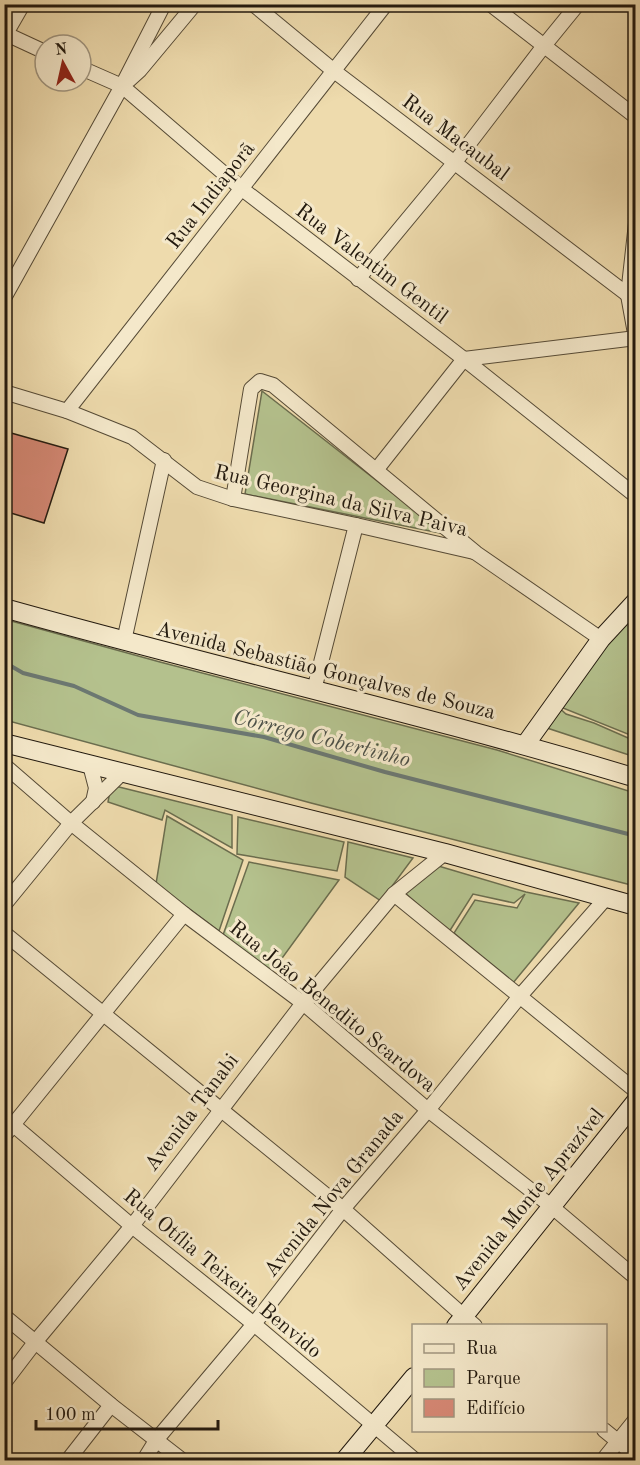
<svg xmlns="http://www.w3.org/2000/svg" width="640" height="1465" viewBox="0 0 640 1465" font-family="'Old Standard TT',serif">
	<rect width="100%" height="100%" fill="#eedbad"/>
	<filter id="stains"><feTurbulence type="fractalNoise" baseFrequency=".00333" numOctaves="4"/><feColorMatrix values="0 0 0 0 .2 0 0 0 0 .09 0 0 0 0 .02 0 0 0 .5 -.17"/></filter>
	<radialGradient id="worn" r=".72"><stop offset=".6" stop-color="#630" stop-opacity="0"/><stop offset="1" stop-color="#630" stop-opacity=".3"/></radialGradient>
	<!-- green -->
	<g fill="#b4c18d" stroke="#6b6d4e" stroke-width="1.5">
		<polygon points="262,391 445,534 245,494"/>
		<polygon points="635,600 635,737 563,708 563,701"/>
		<polygon points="4,619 160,662 497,750 635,793 635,886 311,803 5,720"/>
		<polygon points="556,705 566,714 594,723 635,741 635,757 541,726"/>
		<polygon points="111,785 232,815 232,848 165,810 162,820 108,802"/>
		<polygon points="167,816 243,860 219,931 156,884"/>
		<polygon points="238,817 344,842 337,871 237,854"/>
		<polygon points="348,842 413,858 381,901 345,877"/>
		<polygon points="249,862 339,880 272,972 223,935"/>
		<polygon points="435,865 526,892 579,903 513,983 454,933 475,900 517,908 525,894 514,903 473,894 449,932 404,892"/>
	</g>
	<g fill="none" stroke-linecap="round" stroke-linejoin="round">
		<!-- stream -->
		<polyline stroke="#6c7872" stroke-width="4" points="4,662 23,673 74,686 138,715 264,737 385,772 636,836"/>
	</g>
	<!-- building -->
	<polygon fill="#d68875" stroke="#22190e" stroke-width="1.5" points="4,431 68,449 44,523 4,511"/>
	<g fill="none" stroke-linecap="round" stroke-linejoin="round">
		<!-- street casing -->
		<g stroke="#554a36" stroke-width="16">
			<g id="street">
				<polyline points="253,4 334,71 636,301"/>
				<polyline points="490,4 636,117"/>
				<polyline points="4,33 45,52"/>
				<polyline points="4,37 23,4"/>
				<polyline points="81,68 122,86 242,189 464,359 636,496"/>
				<polyline points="129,80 140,70 195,4"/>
				<polyline points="636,223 628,295 636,339"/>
				<polyline points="358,279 455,162 543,47 578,4"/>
				<polyline points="4,298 122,86 164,4"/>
				<polyline points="4,392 67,411 132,437 197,487 233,499 356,525 474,552"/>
				<polyline points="67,411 386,4"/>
				<polyline points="377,469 464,359 636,338"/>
				<polyline points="233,499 251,389 260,381 273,385 476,553 601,639"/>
				<polyline points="124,641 164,460"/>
				<polyline points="314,690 356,525"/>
				<polyline points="4,765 71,823 184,914 303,1003 428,1110 551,1206 636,1278"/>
				<polyline points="90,765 96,788 93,802"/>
				<polyline points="394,894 636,1091"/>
				<polyline points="4,905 71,823 122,773"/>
				<polyline points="4,933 343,1209 475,1326"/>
				<polyline points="4,1117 132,1226 254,1324 415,1460"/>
				<polyline points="4,1136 184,914"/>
				<polyline points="4,1316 111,1405 182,1460"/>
				<polyline points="4,1383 36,1341 132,1226 303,1003 394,894 445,853"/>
				<polyline points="604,1430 636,1456"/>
				<polyline points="68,1460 111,1405"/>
				<polyline points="144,1460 157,1439 254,1324 343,1209 428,1110 520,996 606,898"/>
				<polyline points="603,1460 636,1419"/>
			</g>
		</g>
		<!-- secondary casing -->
		<g stroke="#22190e" stroke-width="20">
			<g id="secondary">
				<path d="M 4,608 C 214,667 427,715 636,778"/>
				<polyline points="4,743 445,853 636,906"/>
				<polyline points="525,745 601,639 636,601"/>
				<polyline points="456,1326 636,1101"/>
				<polyline points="345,1460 414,1377"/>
			</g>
		</g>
		<!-- street -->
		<use href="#street" stroke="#f4e8ca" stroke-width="14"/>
		<!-- secondary -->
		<use href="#secondary" stroke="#f4e8ca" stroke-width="18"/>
	</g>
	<g text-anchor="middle" stroke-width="6" stroke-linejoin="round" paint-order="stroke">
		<!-- street labels -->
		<g font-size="21" fill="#22190e" stroke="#f4e8ca">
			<text transform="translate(456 137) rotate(37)" y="7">Rua Macaubal</text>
			<text transform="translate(210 195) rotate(-52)" y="7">Rua Indiaporã</text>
			<text transform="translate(372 263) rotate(37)" y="7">Rua Valentim Gentil</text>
			<text transform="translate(341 500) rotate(13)" y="7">Rua Georgina da Silva Paiva</text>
			<text transform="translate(326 670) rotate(14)" y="7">Avenida Sebastião Gonçalves de Souza</text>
			<text transform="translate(333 1006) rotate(39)" y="7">Rua João Benedito Scardova</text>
			<text transform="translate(191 1112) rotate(-53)" y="7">Avenida Tanabi</text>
			<text transform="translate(333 1193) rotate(-51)" y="7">Avenida Nova Granada</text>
			<text transform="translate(528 1199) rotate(-51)" y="7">Avenida Monte Aprazível</text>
			<text transform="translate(223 1273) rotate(40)" y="7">Rua Otília Teixeira Benvido</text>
		</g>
		<!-- water labels -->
		<g font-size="22" font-style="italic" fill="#4d5148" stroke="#f4e8ca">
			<text transform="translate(322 737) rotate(14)" y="8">Córrego Cobertinho</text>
		</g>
	</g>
	<!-- margin -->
	<rect width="640" height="1465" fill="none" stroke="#eedbad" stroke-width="24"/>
	<rect x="6" y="6" width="628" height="1453" fill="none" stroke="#22190e" stroke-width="3"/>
	<rect x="12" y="12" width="616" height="1441" fill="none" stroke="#22190e" stroke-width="1.5"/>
	<!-- legend -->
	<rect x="412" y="1324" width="195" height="108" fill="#f4e8ca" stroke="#a0957f" stroke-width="1.5"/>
	<rect x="424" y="1344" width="30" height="9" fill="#f4e8ca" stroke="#a0957f" stroke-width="1.5"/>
	<text x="466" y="1354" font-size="18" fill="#22190e">Rua</text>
	<rect x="424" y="1369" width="30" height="18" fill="#b4c18d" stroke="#a0957f" stroke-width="1.5"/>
	<text x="466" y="1384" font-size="18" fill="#22190e">Parque</text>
	<rect x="424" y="1399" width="30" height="18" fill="#d68875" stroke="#a0957f" stroke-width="1.5"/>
	<text x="466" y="1414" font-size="18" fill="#22190e">Edifício</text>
	<!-- north arrow -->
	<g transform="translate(63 63) rotate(352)"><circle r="28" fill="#f4e8ca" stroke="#a0957f" stroke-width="1.5"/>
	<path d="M0-4.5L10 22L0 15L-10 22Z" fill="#8f2418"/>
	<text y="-9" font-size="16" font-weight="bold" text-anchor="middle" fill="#22190e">N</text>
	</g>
	<!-- scale -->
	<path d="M36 1420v9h182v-9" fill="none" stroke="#22190e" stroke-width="3"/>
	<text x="45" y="1420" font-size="18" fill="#22190e" stroke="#f4e8ca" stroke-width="4.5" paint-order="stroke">100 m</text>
	<rect width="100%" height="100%" filter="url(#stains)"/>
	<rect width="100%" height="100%" fill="url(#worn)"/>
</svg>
